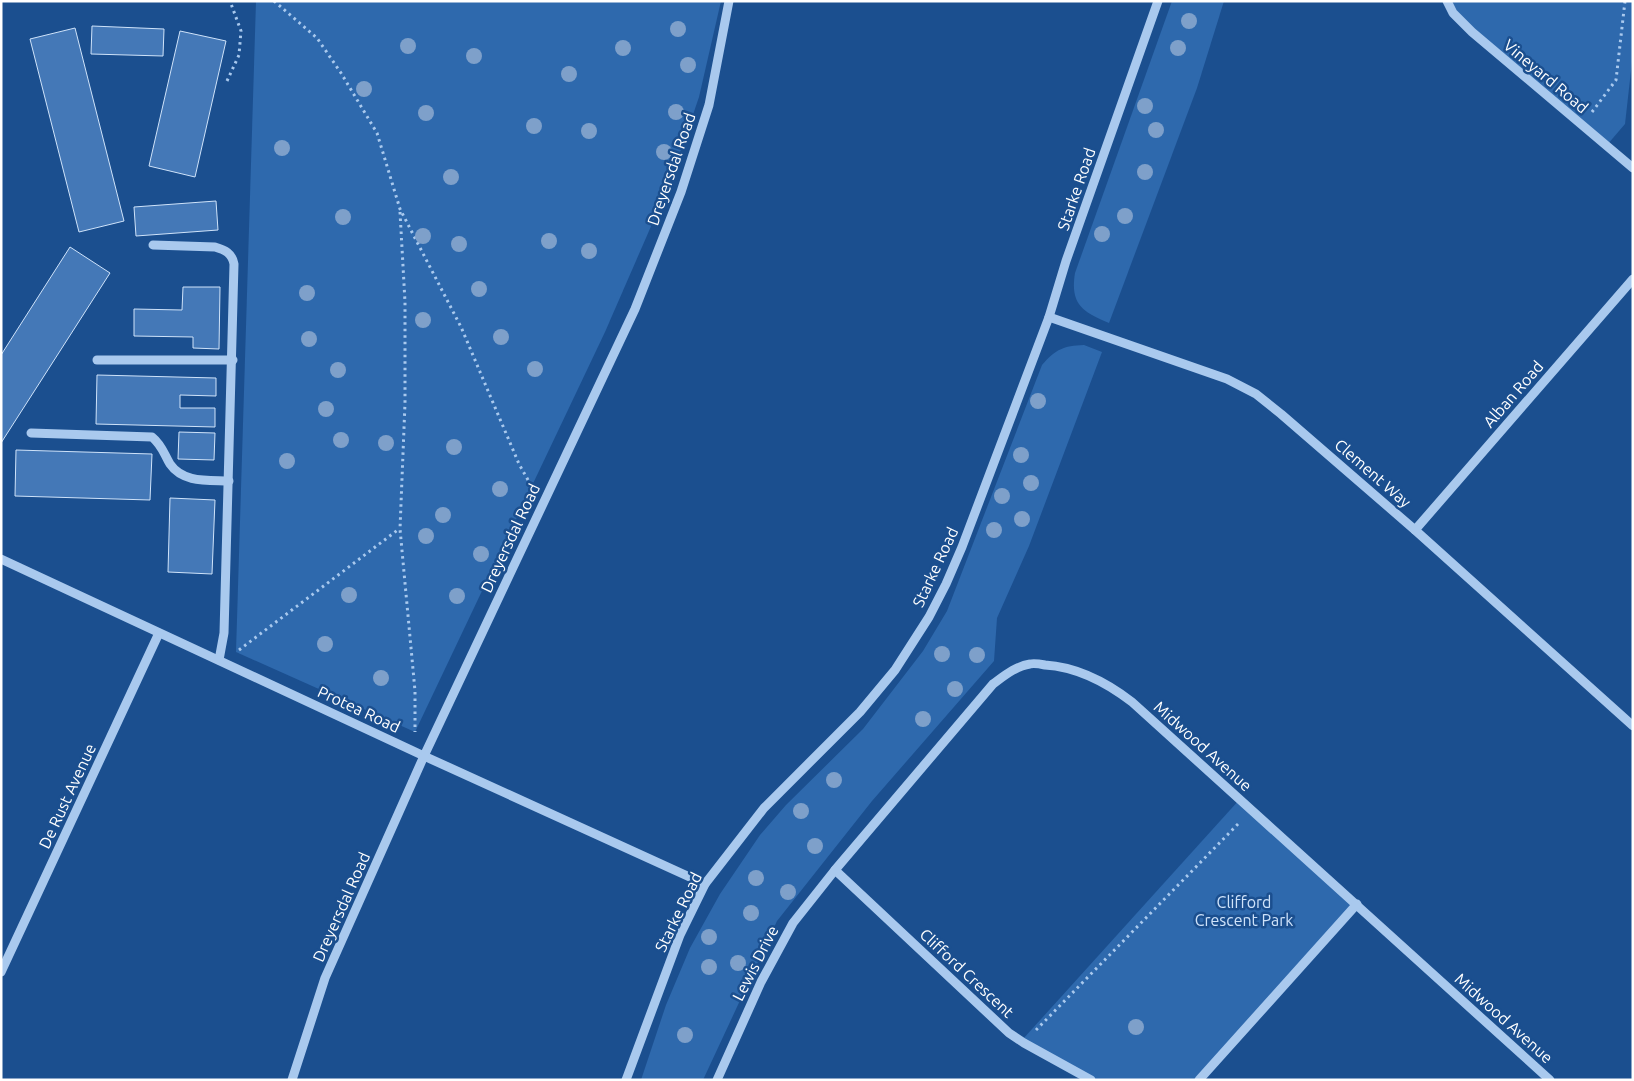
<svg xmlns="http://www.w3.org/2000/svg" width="1634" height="1081" viewBox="0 0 1634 1081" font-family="Ubuntu,sans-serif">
	<rect width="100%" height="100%" fill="#1b4f8f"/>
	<!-- green -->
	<g fill="#2e69ad">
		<polygon points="256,1 721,1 699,97 669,185 605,332 415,732 236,652"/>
		<path d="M 1172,1 L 1224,1 L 1197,88 L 1109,323 C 1082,312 1070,304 1075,273 Z"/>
		<polygon points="1450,1 1633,1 1633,53 1625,124 1607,145 1461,19"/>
		<path d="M 1084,345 L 1102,352 L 1029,546 L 997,618 L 994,661 L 872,801 L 777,921 L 703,1080 L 641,1080 L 666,1005 L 690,948 L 720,894 L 760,835 L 786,805 L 863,729 L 923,651 L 947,611 L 1042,365 C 1056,349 1063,346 1084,345 Z"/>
		<polygon points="1240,799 1357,904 1196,1080 1095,1080 1023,1039"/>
	</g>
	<!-- building -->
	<g fill="#4478b7" stroke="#cfe3fa">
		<polygon points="92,26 164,29 163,56 91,54"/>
		<polygon points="75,28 124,221 79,232 30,39"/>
		<polygon points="180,31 226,41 195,177 149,166"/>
		<polygon points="216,201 218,230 136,236 134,207"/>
		<polygon points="70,247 110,273 1,443 1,355"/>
		<polygon points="183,287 220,287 219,349 193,348 193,337 134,336 134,309 182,310"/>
		<polygon points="97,375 216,378 216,396 180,395 180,408 215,408 215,427 96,424"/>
		<polygon points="179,432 215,433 214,460 178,459"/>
		<polygon points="16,450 152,454 150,500 15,496"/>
		<polygon points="170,498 215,500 212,574 168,572"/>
	</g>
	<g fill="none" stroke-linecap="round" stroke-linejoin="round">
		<!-- path -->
		<g stroke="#a9c9ee" stroke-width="3" stroke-dasharray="2.5 4" stroke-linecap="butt">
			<polyline points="274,1 317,38 341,73 377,133 400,209 461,327 519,464 532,487"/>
			<polyline points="227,81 239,55 241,31 230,1"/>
			<polyline points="1592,112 1616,80 1625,1"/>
			<polyline points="400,212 405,302 405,403 400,529 415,691 415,732"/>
			<polyline points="239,650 399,529"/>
			<polyline points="1036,1030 1240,822"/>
		</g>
		<!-- minor -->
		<g stroke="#a9c9ee" stroke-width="9">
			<polyline points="1447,1 1453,13 1472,32 1633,168"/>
			<path d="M 153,245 L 215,247 C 225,250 232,253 234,264 L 224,633 L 219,660"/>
			<polyline points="1049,317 1227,379 1256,394 1281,414 1415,530 1633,726"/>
			<polyline points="97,360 233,360"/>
			<path d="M 31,433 L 152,437 C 162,445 164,454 170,464 C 183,483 208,480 229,481"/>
			<polyline points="1415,530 1633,279"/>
			<polyline points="1,559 424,756 705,884"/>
			<polyline points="835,870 1009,1033 1024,1043 1091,1080"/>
			<polyline points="1,972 159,633"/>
			<polyline points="292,1080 325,978 424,756 635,309 681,192 709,105 729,1"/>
			<polyline points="626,1080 680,935 705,884 764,808 860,712 895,670 929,617 946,584 962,547 1049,317 1066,261 1158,1"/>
			<path d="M 717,1080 L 761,982 L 793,923 L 835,870 L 993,684 C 1004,676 1016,666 1030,664 C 1034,663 1040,664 1045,665 C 1078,667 1106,682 1132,702 L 1550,1080"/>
			<polyline points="1199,1080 1357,904"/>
		</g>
	</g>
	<!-- trees -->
	<g fill="#7ea0ca">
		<circle cx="1189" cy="21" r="8"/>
		<circle cx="678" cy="29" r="8"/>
		<circle cx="408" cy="46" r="8"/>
		<circle cx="623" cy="48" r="8"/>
		<circle cx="1178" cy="48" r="8"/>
		<circle cx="474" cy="56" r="8"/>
		<circle cx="688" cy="65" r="8"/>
		<circle cx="569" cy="74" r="8"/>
		<circle cx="364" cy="89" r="8"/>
		<circle cx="1145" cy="106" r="8"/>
		<circle cx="676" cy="112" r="8"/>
		<circle cx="426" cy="113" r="8"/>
		<circle cx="534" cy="126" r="8"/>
		<circle cx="1156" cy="130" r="8"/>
		<circle cx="589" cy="131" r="8"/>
		<circle cx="282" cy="148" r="8"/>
		<circle cx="664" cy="152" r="8"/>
		<circle cx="1145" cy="172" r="8"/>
		<circle cx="451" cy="177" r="8"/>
		<circle cx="1125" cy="216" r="8"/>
		<circle cx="343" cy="217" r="8"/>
		<circle cx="1102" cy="234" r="8"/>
		<circle cx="423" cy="236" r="8"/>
		<circle cx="549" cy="241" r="8"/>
		<circle cx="459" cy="244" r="8"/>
		<circle cx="589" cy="251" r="8"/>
		<circle cx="479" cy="289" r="8"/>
		<circle cx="307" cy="293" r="8"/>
		<circle cx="423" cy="320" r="8"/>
		<circle cx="501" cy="337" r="8"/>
		<circle cx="309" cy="339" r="8"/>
		<circle cx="535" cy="369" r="8"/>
		<circle cx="338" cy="370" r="8"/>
		<circle cx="1038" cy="401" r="8"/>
		<circle cx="326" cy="409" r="8"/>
		<circle cx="341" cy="440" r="8"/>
		<circle cx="386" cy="443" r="8"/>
		<circle cx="454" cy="447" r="8"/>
		<circle cx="1021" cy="455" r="8"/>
		<circle cx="287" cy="461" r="8"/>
		<circle cx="1031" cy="483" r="8"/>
		<circle cx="500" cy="489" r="8"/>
		<circle cx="1002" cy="496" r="8"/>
		<circle cx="443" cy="515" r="8"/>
		<circle cx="1022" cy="519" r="8"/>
		<circle cx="994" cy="530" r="8"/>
		<circle cx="426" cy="536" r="8"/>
		<circle cx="481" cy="554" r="8"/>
		<circle cx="349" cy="595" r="8"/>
		<circle cx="457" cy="596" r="8"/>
		<circle cx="325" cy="644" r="8"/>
		<circle cx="942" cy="654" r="8"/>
		<circle cx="977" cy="655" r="8"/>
		<circle cx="381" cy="678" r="8"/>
		<circle cx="955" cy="689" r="8"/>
		<circle cx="923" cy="719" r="8"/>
		<circle cx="834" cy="780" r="8"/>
		<circle cx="801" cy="811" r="8"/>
		<circle cx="815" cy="846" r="8"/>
		<circle cx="756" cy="878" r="8"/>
		<circle cx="788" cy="892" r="8"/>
		<circle cx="751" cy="913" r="8"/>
		<circle cx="709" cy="937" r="8"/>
		<circle cx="738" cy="963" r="8"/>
		<circle cx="709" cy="967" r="8"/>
		<circle cx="1136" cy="1027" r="8"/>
		<circle cx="685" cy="1035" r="8"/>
	</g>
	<g text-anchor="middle" stroke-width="5" stroke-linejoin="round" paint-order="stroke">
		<!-- street labels -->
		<g font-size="16" fill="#fff" stroke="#1b4f8f">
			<text transform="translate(1546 76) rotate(40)" y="6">Vineyard Road</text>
			<text transform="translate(671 169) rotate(-71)" y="6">Dreyersdal Road</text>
			<text transform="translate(1076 189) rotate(-71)" y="6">Starke Road</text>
			<text transform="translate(1513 394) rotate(-49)" y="6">Alban Road</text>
			<text transform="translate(1373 473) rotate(41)" y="6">Clement Way</text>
			<text transform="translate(510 538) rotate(-65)" y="6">Dreyersdal Road</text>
			<text transform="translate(935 567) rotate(-65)" y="6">Starke Road</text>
			<text transform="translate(359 709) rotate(25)" y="6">Protea Road</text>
			<text transform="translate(1203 746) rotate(42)" y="6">Midwood Avenue</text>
			<text transform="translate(67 796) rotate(-65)" y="6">De Rust Avenue</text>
			<text transform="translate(341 907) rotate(-66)" y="6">Dreyersdal Road</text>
			<text transform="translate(678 912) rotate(-64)" y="6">Starke Road</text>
			<text transform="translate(755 963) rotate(-63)" y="6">Lewis Drive</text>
			<text transform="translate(967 973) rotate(43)" y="6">Clifford Crescent</text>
			<text transform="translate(1504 1018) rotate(42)" y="6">Midwood Avenue</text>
		</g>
		<!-- park labels -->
		<g font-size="16" fill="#cfe3fa" stroke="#1b4f8f">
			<text x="1244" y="908">Clifford<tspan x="1244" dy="18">Crescent Park</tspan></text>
		</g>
	</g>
	<!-- border -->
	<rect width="1634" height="1081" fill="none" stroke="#ffffff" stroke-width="5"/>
</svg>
